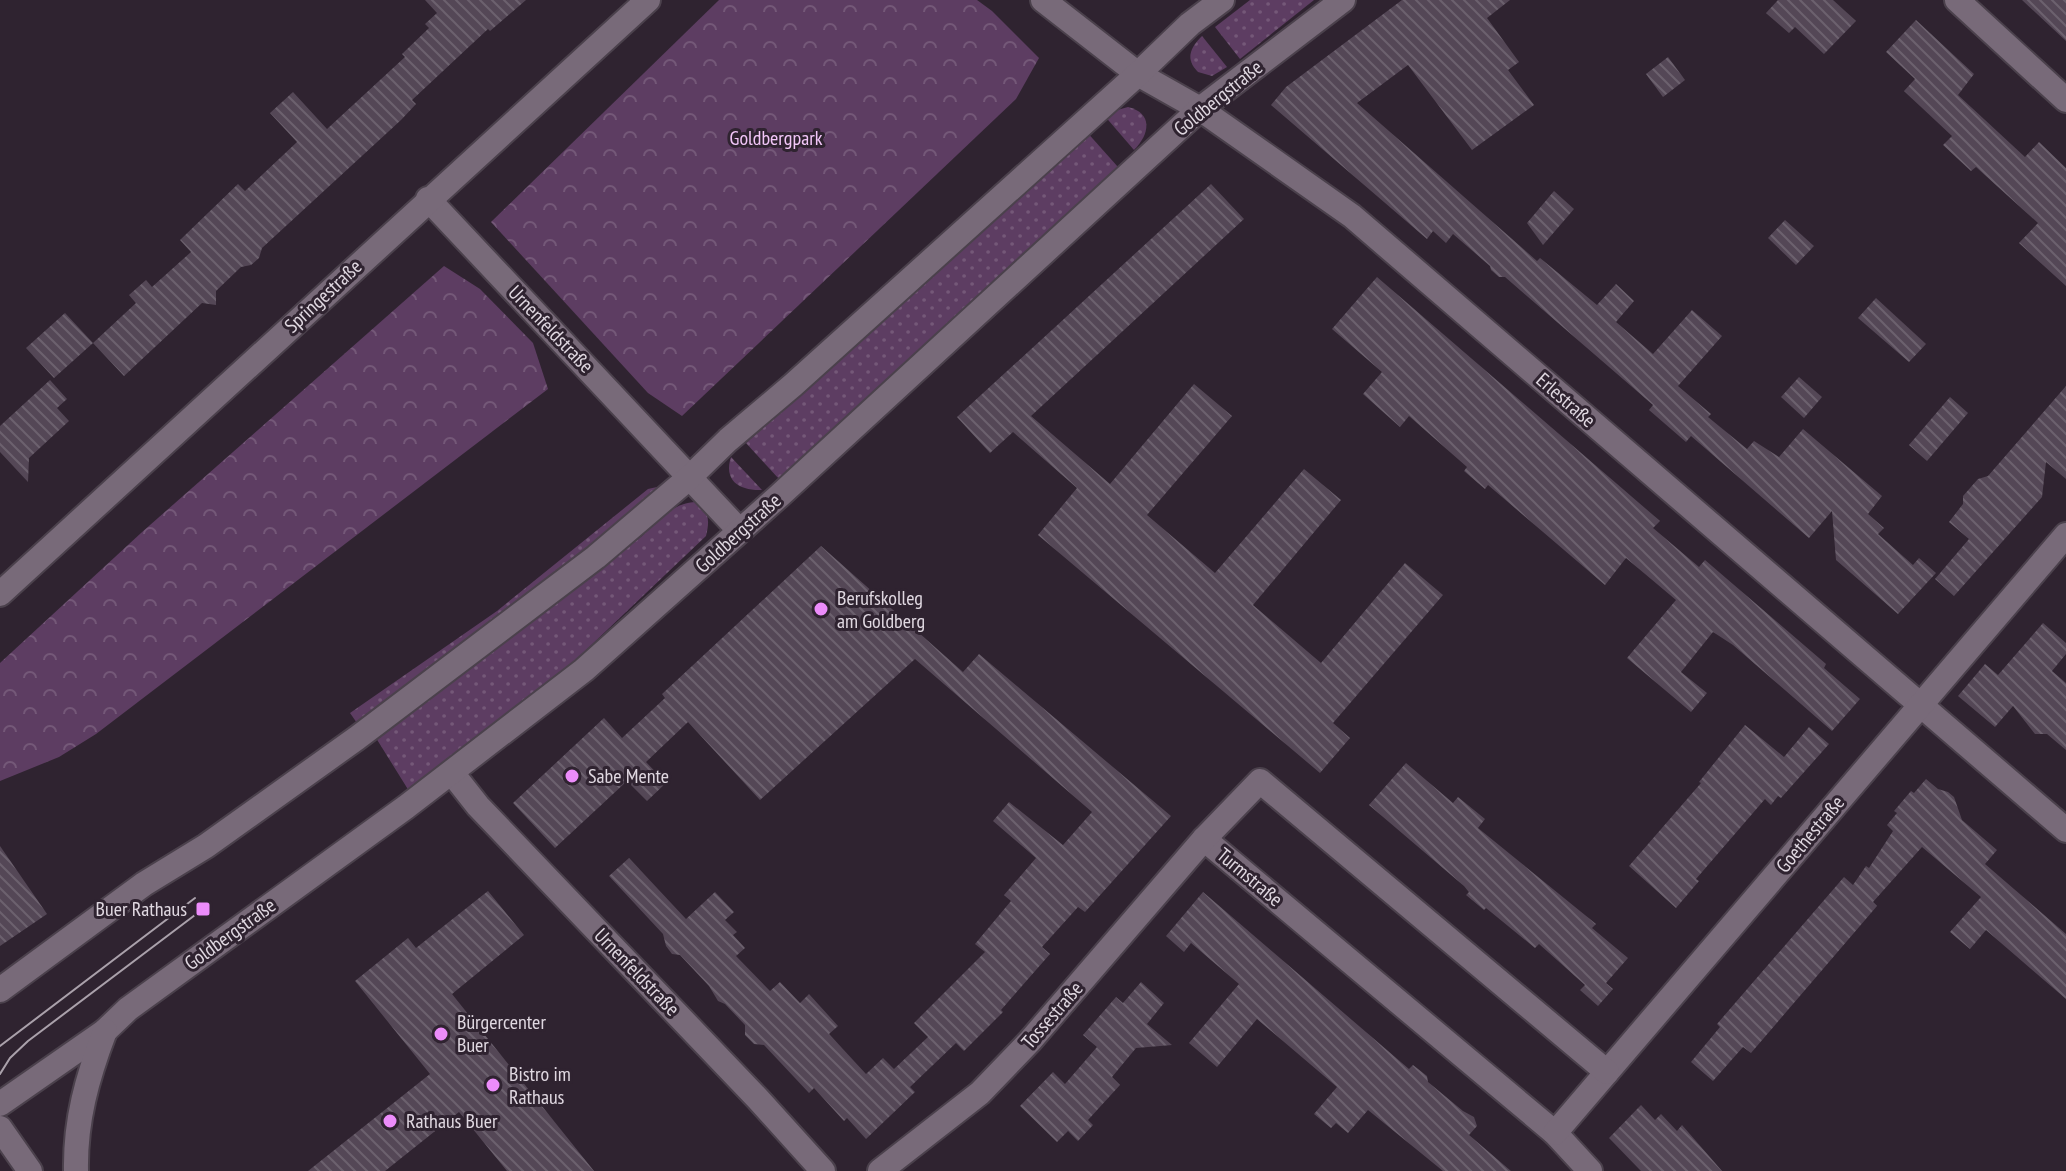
<svg xmlns="http://www.w3.org/2000/svg" width="2066" height="1171" viewBox="0 0 2066 1171" font-family="'PT Sans Narrow',sans-serif">
	<defs>
		<pattern id="grass-dots" width="8" height="8" patternUnits="userSpaceOnUse" patternTransform="scale(2)"><rect width="8" height="8" fill="#5d3d62"/><path d="M2 2h.1M6 6h.1" fill="none" stroke="#745878" stroke-width="1.8" stroke-linecap="round"/></pattern>
		<pattern id="forest-crowns" width="20" height="18" patternUnits="userSpaceOnUse" patternTransform="scale(2)"><rect width="20" height="18" fill="#5d3d62"/><path d="M2 6a3 3 0 1 1 6 0M12 15a3 3 0 1 1 6 0" fill="none" stroke="#745878"/></pattern>
		<pattern id="building-back-hatch" width="6" height="6" patternUnits="userSpaceOnUse" patternTransform="scale(2)"><rect width="6" height="6" fill="#544756"/><path d="M-1 5l2 2M0 0l6 6M5-1l2 2" fill="none" stroke="#6c616e"/></pattern>
	</defs>
	<rect width="100%" height="100%" fill="#2f2330"/>
	<!-- grass -->
	<g fill="url(#grass-dots)">
		<polygon points="1250,0 1314,0 1240,59 1215,27"/>
		<path d="M 1202,36 L 1227,67 L 1212,76 L 1198,72 C 1185,59 1190,48 1202,36 Z"/>
		<path d="M 1128,107 C 1153,113 1150,134 1134,150 L 1103,114 Z"/>
		<polygon points="1085,130 1118,167 779,479 746,443"/>
		<path d="M 731,457 L 762,490 C 740,491 723,481 731,457 Z"/>
		<polygon points="657,487 657,493 508,613 357,723 350,713 497,611 648,489"/>
		<path d="M 696,502 C 709,512 710,520 706,536 L 564,671 L 409,791 L 376,738 L 642,536 C 659,520 672,503 696,502 Z"/>
	</g>
	<!-- forest -->
	<g fill="url(#forest-crowns)">
		<polygon points="719,0 977,0 992,11 1039,58 1016,99 682,416 648,393 491,222"/>
		<polygon points="444,266 480,289 533,343 548,389 96,734 59,757 0,781 0,663 141,533"/>
	</g>
	<!-- building -->
	<g fill="url(#building-back-hatch)">
		<polygon points="425,0 526,0 490,31 488,29 412,100 416,104 401,120 262,248 259,258 251,265 241,267 216,291 216,305 202,303 124,376 93,343 136,303 129,295 146,280 152,287 191,252 180,240 238,184 245,191 297,142 270,113 293,92 327,129 405,57 402,54 429,28 425,24 437,13"/>
		<polygon points="1402,0 1510,0 1487,18 1519,62 1508,70 1534,105 1472,150 1408,65 1357,103 1537,261 1540,258 1597,305 1616,284 1634,301 1616,322 1653,354 1692,310 1722,336 1678,386 1711,414 1708,417 1747,449 1754,441 1779,457 1803,429 1882,496 1868,514 1884,528 1878,534 1913,565 1919,558 1936,573 1898,614 1836,560 1832,511 1809,538 1691,436 1686,442 1649,410 1653,405 1505,277 1499,277 1491,270 1490,266 1453,234 1446,243 1433,231 1427,239 1271,105 1286,87"/>
		<polygon points="1778,0 1833,0 1856,21 1824,54 1795,27 1789,33 1766,13"/>
		<polygon points="2022,0 2066,0 2066,41"/>
		<polygon points="1916,20 1974,74 1958,95 2025,157 2039,142 2066,168 2066,286 2019,243 2038,223 1976,167 1971,171 1943,145 1952,136 1904,91 1915,79 1886,52"/>
		<polygon points="1668,57 1685,80 1663,97 1646,74"/>
		<polygon points="1211,184 1244,219 1031,416 1110,484 1194,384 1232,416 1147,515 1215,573 1304,469 1341,500 1253,605 1321,663 1405,563 1443,595 1333,723 1350,738 1320,773 1038,535 1077,488 1013,432 990,453 957,417"/>
		<polygon points="1554,191 1574,209 1543,245 1527,223"/>
		<polygon points="1785,220 1814,246 1796,265 1768,238"/>
		<polygon points="1377,277 1660,521 1653,528 1699,567 1705,560 1826,664 1824,668 1860,699 1832,731 1733,645 1713,632 1681,672 1707,693 1691,712 1627,658 1676,600 1626,558 1605,585 1488,485 1485,489 1464,471 1467,467 1409,416 1400,427 1363,394 1382,372 1332,329"/>
		<polygon points="1876,298 1926,344 1909,362 1858,318"/>
		<polygon points="65,313 93,343 54,378 26,348"/>
		<polygon points="1799,377 1822,397 1804,418 1781,397"/>
		<polygon points="50,380 67,399 57,408 69,421 29,458 28,482 0,452 0,426"/>
		<polygon points="2066,386 2066,479 2046,462 2042,497 1954,596 1935,579 1969,539 1949,522 1963,504 1963,496 1978,479 1988,476"/>
		<polygon points="1950,397 1968,413 1927,461 1909,445"/>
		<polygon points="821,546 963,672 979,654 1171,816 1085,912 1078,907 1042,947 1050,954 1001,1010 1003,1012 964,1051 956,1043 910,1087 915,1092 866,1139 847,1118 844,1121 814,1088 809,1093 764,1045 754,1044 745,1035 745,1025 725,1004 718,1001 709,986 680,955 672,954 666,946 663,934 609,876 629,858 686,919 715,892 734,912 725,920 737,932 733,935 745,948 736,956 770,991 780,982 800,1003 809,994 838,1026 829,1034 866,1074 883,1058 894,1069 928,1037 914,1023 985,952 975,944 1011,901 1004,895 1036,858 993,821 1009,802 1063,845 1092,812 915,659 760,800 688,722 646,762 666,783 647,801 627,781 555,848 513,803 604,718 622,738 665,698 662,694"/>
		<polygon points="2043,623 2066,643 2066,654 2052,671 2066,683 2066,750 2047,734 2035,734 2013,706 1995,727 1958,696 1985,664 1998,675"/>
		<polygon points="1745,725 1784,757 1809,727 1829,744 1781,798 1778,796 1771,805 1765,799 1696,879 1699,881 1676,908 1629,866 1701,783 1699,782"/>
		<polygon points="1406,763 1453,803 1458,797 1485,819 1478,828 1596,924 1592,928 1628,958 1606,983 1613,989 1598,1006 1580,990 1585,985 1539,944 1535,948 1486,908 1484,910 1466,895 1469,892 1464,886 1369,805"/>
		<polygon points="1926,779 1938,789 1948,792 1954,797 1962,820 1997,850 1985,864 2066,934 2066,999 1986,930 1970,949 1950,932 1981,897 1922,847 1873,902 1877,906 1751,1053 1743,1047 1713,1081 1691,1062 1720,1027 1717,1024 1844,877 1853,885 1866,866 1869,868 1893,831 1887,825 1897,813 1894,811 1911,791 1914,793"/>
		<polygon points="0,846 47,914 0,946"/>
		<polygon points="488,891 524,935 452,994 594,1171 507,1171 459,1112 385,1171 308,1171 430,1074 355,981 408,938 416,948"/>
		<polygon points="1203,892 1409,1069 1413,1065 1427,1076 1428,1082 1463,1111 1474,1117 1477,1126 1469,1135 1511,1171 1443,1171 1368,1110 1348,1133 1336,1123 1331,1128 1314,1114 1337,1087 1257,1019 1217,1067 1189,1043 1239,984 1191,943 1184,952 1166,936"/>
		<polygon points="1141,982 1164,1003 1147,1024 1172,1045 1136,1048 1112,1077 1120,1085 1088,1120 1093,1125 1078,1141 1068,1131 1057,1142 1020,1106 1053,1072 1065,1084 1097,1047 1083,1035 1116,997 1123,1003"/>
		<polygon points="1641,1105 1655,1120 1661,1114 1677,1131 1682,1125 1722,1171 1641,1171 1609,1138"/>
	</g>
	<g fill="none" stroke-linecap="round" stroke-linejoin="round">
		<!-- minor casing -->
		<g stroke="#4b414c" stroke-width="28">
			<g id="minor">
				<polyline points="1043,0 1138,74 1200,109 1352,216 2066,830"/>
				<polyline points="1957,0 2066,100"/>
				<polyline points="428,199 739,530"/>
				<polyline points="0,594 648,0"/>
				<polyline points="452,773 478,806 758,1099 823,1171"/>
				<polyline points="1204,839 1555,1133 1590,1171"/>
				<polyline points="1555,1133 2066,535"/>
				<polyline points="880,1171 980,1093 1030,1041 1204,839 1260,781 1607,1072"/>
			</g>
		</g>
		<!-- tertiary casing -->
		<g stroke="#4b414c" stroke-width="28">
			<g id="tertiary">
				<polyline points="0,990 144,884 206,846 357,738 596,557 690,477 728,440 793,385 1138,74 1190,24 1222,0"/>
				<polyline points="0,1104 105,1031 128,1009 406,807 584,670 779,496 1200,109 1343,0"/>
				<path d="M 76,1171 C 75,1121 87,1078 105,1031"/>
			</g>
		</g>
		<!-- secondary casing -->
		<g stroke="#4b414c" stroke-width="28">
			<polyline id="secondary" points="0,1128 30,1171"/>
		</g>
		<!-- minor -->
		<use href="#minor" stroke="#786a79" stroke-width="24"/>
		<!-- tertiary -->
		<use href="#tertiary" stroke="#786a79" stroke-width="24"/>
		<!-- secondary -->
		<use href="#secondary" stroke="#786a79" stroke-width="24"/>
		<!-- tram -->
		<g stroke="#aaa1ab" stroke-width="2">
			<polyline points="0,1046 195,898"/>
			<polyline points="0,1074 10,1058 28,1041 203,909"/>
		</g>
	</g>
	<!-- markers -->
	<g fill="#ec8cfa" stroke="#2f2330" stroke-width="3">
		<circle cx="821" cy="609" r="8"/>
		<circle cx="572" cy="776" r="8"/>
		<rect x="195" y="901" width="16" height="16" rx="4"/>
		<circle cx="441" cy="1034" r="8"/>
		<circle cx="493" cy="1085" r="8"/>
		<circle cx="390" cy="1121" r="8"/>
	</g>
	<g text-anchor="middle" stroke-width="6" stroke-linejoin="round" paint-order="stroke">
		<!-- street labels -->
		<g font-size="20" fill="#e0d8e1" stroke="#2f2330">
			<text transform="translate(1218 98) rotate(-39)" y="7">Goldbergstraße</text>
			<text transform="translate(323 296) rotate(-43)" y="7">Springestraße</text>
			<text transform="translate(551 329) rotate(46)" y="7">Urnenfeldstraße</text>
			<text transform="translate(1566 400) rotate(41)" y="7">Erlestraße</text>
			<text transform="translate(738 533) rotate(-42)" y="7">Goldbergstraße</text>
			<text transform="translate(1810 834) rotate(-50)" y="7">Goethestraße</text>
			<text transform="translate(1250 877) rotate(40)" y="7">Turmstraße</text>
			<text transform="translate(230 934) rotate(-36)" y="7">Goldbergstraße</text>
			<text transform="translate(637 972) rotate(46)" y="7">Urnenfeldstraße</text>
			<text transform="translate(1052 1015) rotate(-49)" y="7">Tossestraße</text>
		</g>
		<!-- park labels -->
		<g font-size="20" fill="#f2c6f8" stroke="#2f2330">
			<text x="776" y="145">Goldbergpark</text>
		</g>
		<!-- poi labels -->
		<g font-size="20" fill="#e0d8e1" stroke="#2f2330" text-anchor="start">
			<text x="837" y="605">Berufskolleg<tspan x="837" dy="23">am Goldberg</tspan></text>
			<text x="588" y="783">Sabe Mente</text>
			<text x="187" y="916" text-anchor="end">Buer Rathaus</text>
			<text x="457" y="1029">Bürgercenter<tspan x="457" dy="23">Buer</tspan></text>
			<text x="509" y="1081">Bistro im<tspan x="509" dy="23">Rathaus</tspan></text>
			<text x="406" y="1128">Rathaus Buer</text>
		</g>
	</g>
</svg>
